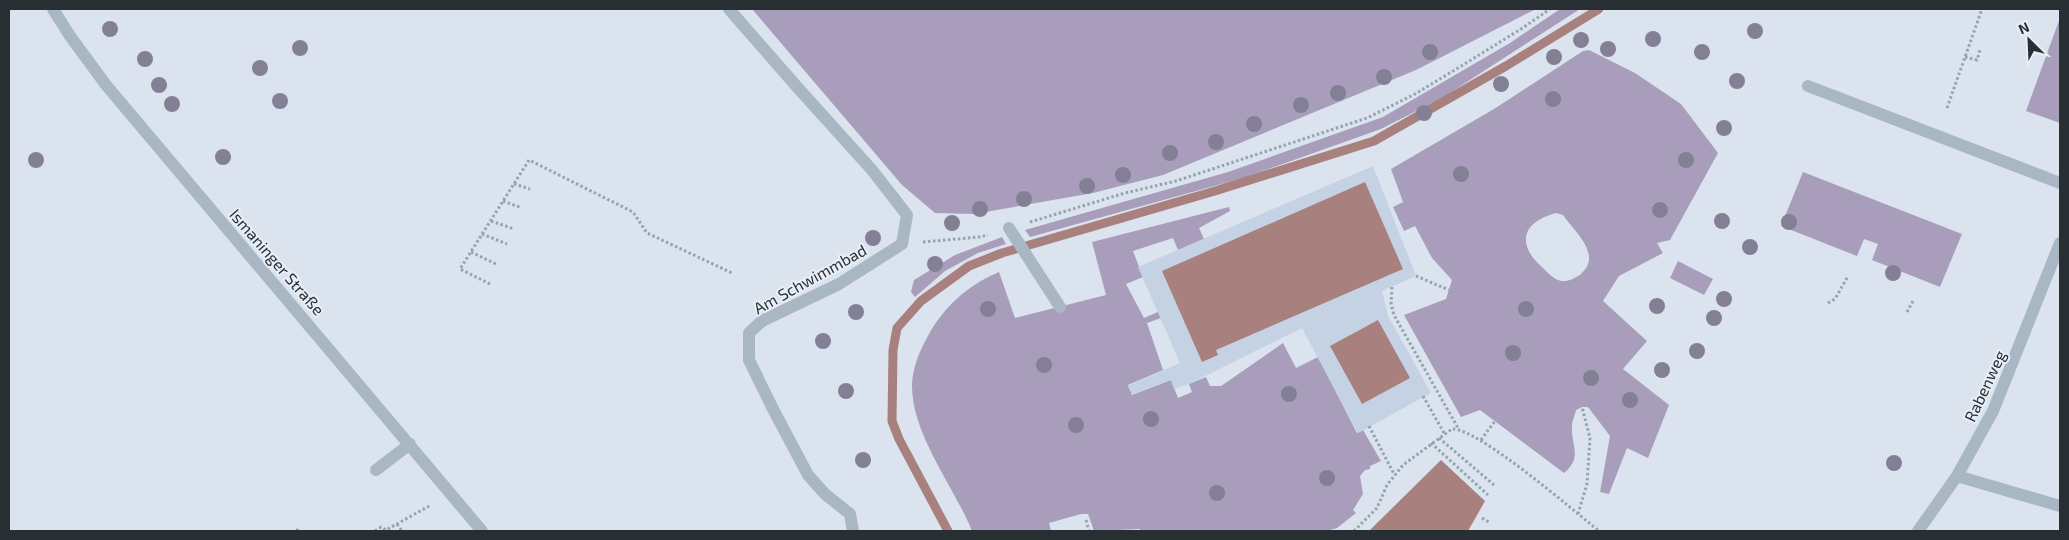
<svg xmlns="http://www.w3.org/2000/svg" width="2069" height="540" viewBox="0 0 2069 540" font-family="'Exo 2',sans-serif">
	<rect width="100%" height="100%" fill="#dbe4ee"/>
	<!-- green -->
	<g fill="#a89dbb" fill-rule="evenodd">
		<polygon points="752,9 1536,9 1416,70 1163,175 1093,193 974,214 935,213 902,185"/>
		<polygon points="1560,9 1580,9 1442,98 1381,129 1243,178 1030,237 1025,230 1228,172 1383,117 1510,43"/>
		<polygon points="2060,18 2060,123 2026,111"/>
		<path d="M 1589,50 L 1635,73 L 1681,104 L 1718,153 L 1670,240 L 1657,243 L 1663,253 L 1619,276 L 1603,301 L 1647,341 L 1623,369 L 1669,405 L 1648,458 L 1627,448 L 1609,494 L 1600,492 L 1610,436 L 1588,407 L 1582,407 L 1576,410 C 1575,415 1572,421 1572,426 C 1571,446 1583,457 1564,473 L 1480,410 L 1461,417 L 1404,315 L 1446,299 L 1452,280 L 1432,258 L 1415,226 L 1404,231 L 1393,207 L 1403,202 L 1391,169 L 1494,109 L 1583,51 ZM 1556,213 L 1563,215 C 1574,231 1602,254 1582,273 C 1576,278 1568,282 1561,281 C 1553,279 1547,272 1542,267 C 1516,244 1522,222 1556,213 Z"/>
		<polygon points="1803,172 1962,234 1940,287 1872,260 1878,244 1864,239 1857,256 1781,226"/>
		<path d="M 1229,207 L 1230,211 L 1199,228 L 1204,239 L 1178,250 L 1173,238 L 1133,251 L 1143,277 L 1126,284 L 1144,318 L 1158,312 L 1161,318 L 1147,323 L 1163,370 L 1128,385 L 1132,395 L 1171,380 L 1178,398 L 1192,392 L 1189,384 L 1206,377 L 1210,386 L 1221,386 L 1283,343 L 1296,368 L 1318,357 L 1357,433 L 1363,430 L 1381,461 L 1370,466 L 1370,469 L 1365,470 L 1360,476 L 1363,494 L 1353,510 L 1356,513 L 1337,528 L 1326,531 L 1141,531 L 1140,529 L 1094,531 L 1088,514 L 1081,514 L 1049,523 L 1051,531 L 972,531 C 954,486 911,434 912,384 C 913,363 923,344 933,327 C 949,302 972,283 999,272 L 1015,318 L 1106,295 L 1092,242 Z"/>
		<polygon points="1002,237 1006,244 978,253 945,271 915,297 911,292 914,280 955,255"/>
		<polygon points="1678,261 1713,279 1704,295 1670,278"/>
	</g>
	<!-- plaza -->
	<polygon fill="#c4d2e4" points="1373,166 1416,276 1382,291 1388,316 1431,393 1358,433 1302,328 1189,384 1174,389 1171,380 1132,395 1128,386 1180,363 1138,267"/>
	<!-- water -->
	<g fill="#a8807e">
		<polygon points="1365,182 1403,269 1216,350 1218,355 1202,362 1162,271"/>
		<polygon points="1378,320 1410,378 1362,404 1330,346"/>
		<polygon points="1441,460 1485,501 1468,531 1369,531"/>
	</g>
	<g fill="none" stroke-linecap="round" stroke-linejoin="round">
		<!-- stream -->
		<polyline stroke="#a8807e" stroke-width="9" points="948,531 899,439 892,421 893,350 897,328 921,301 969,266 1002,253 1215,191 1374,141 1506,66 1599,9"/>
		<!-- path -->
		<g stroke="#93a3b0" stroke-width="3" stroke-dasharray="2.5 2.5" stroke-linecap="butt">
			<polyline points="1965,57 1977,60 1980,50"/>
			<polyline points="1947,108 1982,9"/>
			<polyline points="514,184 530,189"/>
			<polyline points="503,201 522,208"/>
			<polyline points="491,221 514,229"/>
			<polyline points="1030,222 1125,193 1176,181 1367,118 1415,94 1458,68 1521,29 1550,9"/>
			<polyline points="482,234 507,244"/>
			<polyline points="923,242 979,237 988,235"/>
			<polyline points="471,252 498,265"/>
			<polyline points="1416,276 1449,290"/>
			<polyline points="490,284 460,269 529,160 633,212 647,233 732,273"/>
			<polyline points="1392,287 1391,304 1394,315 1458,428"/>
			<polyline points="1828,303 1835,299 1848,276"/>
			<polyline points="1907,312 1913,301"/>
			<polyline points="1423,396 1444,433"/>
			<polyline points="1369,426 1394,474"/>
			<polyline points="1439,438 1494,485"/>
			<polyline points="1481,440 1495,421"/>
			<polyline points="1431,443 1488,495"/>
			<polyline points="1578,514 1587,484 1590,438 1582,407"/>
			<polyline points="1482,518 1489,522"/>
			<polyline points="1086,520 1089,531"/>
			<polyline points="397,524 402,531"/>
			<polyline points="297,531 298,528"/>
			<polyline points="375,531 381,527 386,530 431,505"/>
			<path d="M 1354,531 L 1377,508 L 1387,485 L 1403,465 L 1452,429 C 1478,428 1574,511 1599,531"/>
		</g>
		<!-- service -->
		<g stroke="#a9b7c5" stroke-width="12">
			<polyline points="1808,86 2060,183"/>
			<polyline points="1009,228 1060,307"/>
			<polyline points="376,470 410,444"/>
		</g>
		<!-- minor -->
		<g stroke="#a9b7c5" stroke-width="12">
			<polyline points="729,9 798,88 872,170 907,215 902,244 839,284 762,321 749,333 749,360 773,409 808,475 825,494 850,514 853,531"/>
			<polyline points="1957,476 2060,506"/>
			<polyline points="1918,531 1957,476 1993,411 2060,243"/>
		</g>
		<!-- tertiary -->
		<polyline stroke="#a9b7c5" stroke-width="12" points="53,9 70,36 106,85 482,531"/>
	</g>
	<!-- trees -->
	<g fill="#838096">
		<circle cx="110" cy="29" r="8"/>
		<circle cx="1755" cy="31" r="8"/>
		<circle cx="1653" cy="39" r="8"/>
		<circle cx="1581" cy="40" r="8"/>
		<circle cx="300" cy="48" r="8"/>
		<circle cx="1608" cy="49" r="8"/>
		<circle cx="1430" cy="52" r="8"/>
		<circle cx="1702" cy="52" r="8"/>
		<circle cx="1554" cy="57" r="8"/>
		<circle cx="145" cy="59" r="8"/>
		<circle cx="260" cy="68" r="8"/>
		<circle cx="1384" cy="77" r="8"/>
		<circle cx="1737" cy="81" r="8"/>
		<circle cx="1501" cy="84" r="8"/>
		<circle cx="159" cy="85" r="8"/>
		<circle cx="1338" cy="93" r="8"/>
		<circle cx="1553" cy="99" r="8"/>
		<circle cx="280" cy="101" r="8"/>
		<circle cx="172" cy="104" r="8"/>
		<circle cx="1301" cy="105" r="8"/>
		<circle cx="1424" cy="113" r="8"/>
		<circle cx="1254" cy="124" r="8"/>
		<circle cx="1724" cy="128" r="8"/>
		<circle cx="1216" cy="142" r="8"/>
		<circle cx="1170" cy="153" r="8"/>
		<circle cx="223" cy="157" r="8"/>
		<circle cx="36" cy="160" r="8"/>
		<circle cx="1686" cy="160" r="8"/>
		<circle cx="1461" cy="174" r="8"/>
		<circle cx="1123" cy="175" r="8"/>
		<circle cx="1087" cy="186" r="8"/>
		<circle cx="1024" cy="199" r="8"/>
		<circle cx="980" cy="209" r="8"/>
		<circle cx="1660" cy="210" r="8"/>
		<circle cx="1722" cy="221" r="8"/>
		<circle cx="1789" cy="222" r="8"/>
		<circle cx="952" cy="223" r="8"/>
		<circle cx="873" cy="238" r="8"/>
		<circle cx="1750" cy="247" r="8"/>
		<circle cx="935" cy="264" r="8"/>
		<circle cx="1893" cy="273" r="8"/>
		<circle cx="1724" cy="299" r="8"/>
		<circle cx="1657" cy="306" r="8"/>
		<circle cx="988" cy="309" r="8"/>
		<circle cx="1526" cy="309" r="8"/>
		<circle cx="856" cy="312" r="8"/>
		<circle cx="1714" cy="318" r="8"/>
		<circle cx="823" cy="341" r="8"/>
		<circle cx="1697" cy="351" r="8"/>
		<circle cx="1513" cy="353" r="8"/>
		<circle cx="1044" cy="365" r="8"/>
		<circle cx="1662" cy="370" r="8"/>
		<circle cx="1591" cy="378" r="8"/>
		<circle cx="846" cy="391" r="8"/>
		<circle cx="1289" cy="394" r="8"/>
		<circle cx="1630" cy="400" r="8"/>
		<circle cx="1151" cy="419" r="8"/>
		<circle cx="1076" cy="425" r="8"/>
		<circle cx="863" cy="460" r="8"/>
		<circle cx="1894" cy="463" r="8"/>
		<circle cx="1327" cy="478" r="8"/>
		<circle cx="1217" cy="493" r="8"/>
	</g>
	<g text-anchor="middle" stroke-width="4" stroke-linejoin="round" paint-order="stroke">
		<!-- street labels -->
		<g font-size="16" fill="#282f33" stroke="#e7eef7">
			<text transform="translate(277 262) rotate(49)" y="6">Ismaninger Straße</text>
			<text transform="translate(810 279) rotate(-29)" y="6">Am Schwimmbad</text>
			<text transform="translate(1985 386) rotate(-65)" y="6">Rabenweg</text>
		</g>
	</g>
	<!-- border -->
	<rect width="2069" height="540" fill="none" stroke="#282f33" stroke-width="20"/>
	<!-- north arrow -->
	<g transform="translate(2029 40) rotate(336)" stroke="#e7eef7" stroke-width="4" paint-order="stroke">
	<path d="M0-4L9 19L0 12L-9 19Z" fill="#282f33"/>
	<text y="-8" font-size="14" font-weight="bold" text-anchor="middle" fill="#282f33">N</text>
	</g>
</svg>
